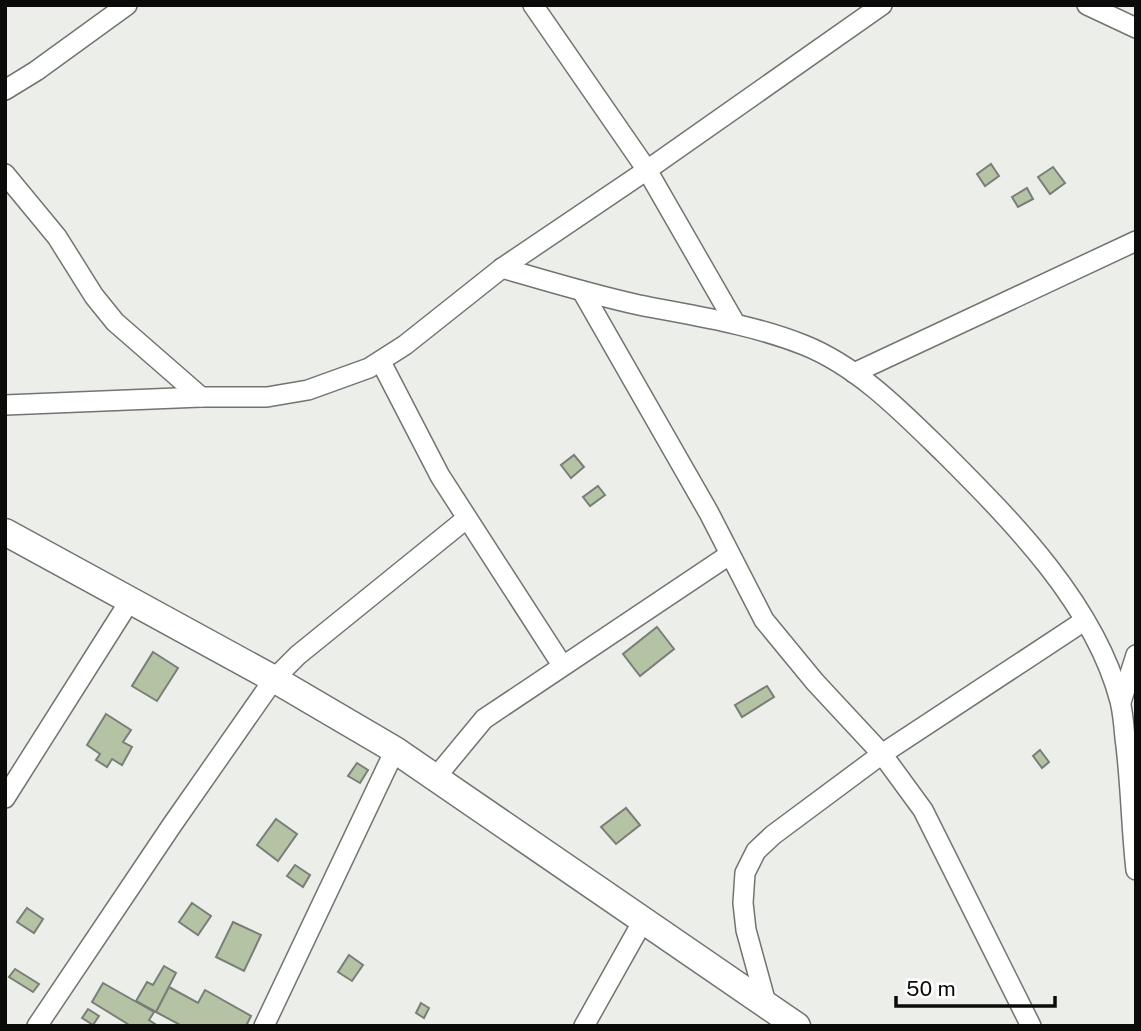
<svg xmlns="http://www.w3.org/2000/svg" width="1141" height="1031" viewBox="0 0 1141 1031" font-family="'Public Sans',sans-serif">
	<rect width="100%" height="100%" fill="#eceee9"/>
	<!-- building -->
	<g fill="#b3c3a3" stroke="#7b7d79" stroke-width="2">
		<polygon points="991,164 999,176 985,186 977,174"/>
		<polygon points="1053,167 1065,183 1050,194 1038,177"/>
		<polygon points="1027,188 1033,199 1018,207 1012,197"/>
		<polygon points="574,455 584,467 571,478 561,465"/>
		<polygon points="598,486 605,495 590,506 583,497"/>
		<polygon points="657,627 674,649 640,676 623,654"/>
		<polygon points="153,652 178,668 157,701 132,686"/>
		<polygon points="767,686 774,697 742,717 735,705"/>
		<polygon points="106,714 131,730 123,742 132,747 122,765 112,759 107,767 96,760 100,754 87,745"/>
		<polygon points="1040,750 1049,762 1042,768 1033,756"/>
		<polygon points="357,763 368,770 360,783 348,776"/>
		<polygon points="626,808 640,825 616,844 601,827"/>
		<polygon points="276,819 297,834 278,861 257,845"/>
		<polygon points="295,865 310,875 303,887 287,876"/>
		<polygon points="192,903 211,916 198,935 179,922"/>
		<polygon points="27,908 43,919 34,933 17,922"/>
		<polygon points="233,922 261,935 244,971 216,957"/>
		<polygon points="349,955 363,965 352,981 338,972"/>
		<polygon points="164,966 176,973 156,1012 136,1001 147,982 153,985"/>
		<polygon points="15,969 39,984 33,992 9,977"/>
		<polygon points="103,983 154,1012 149,1020 158,1026 131,1026 92,1002"/>
		<polygon points="169,987 198,1003 205,990 251,1016 246,1026 182,1026 156,1012"/>
		<polygon points="421,1003 429,1008 424,1018 416,1013"/>
		<polygon points="88,1009 99,1016 93,1025 82,1018"/>
	</g>
	<g fill="none" stroke-linecap="round" stroke-linejoin="round">
		<!-- street casing -->
		<g stroke="#71746f" stroke-width="22">
			<g id="street">
				<polyline points="533,5 647,170 735,323"/>
				<polyline points="1087,5 1136,28"/>
				<polyline points="5,90 36,71 127,5"/>
				<polyline points="5,174 57,237 94,296 115,322 201,397"/>
				<path d="M 502,268 C 547,281 593,295 639,305 C 695,316 751,324 804,345 C 859,367 903,413 945,454 C 1013,522 1095,605 1120,701 C 1123,713 1124,726 1125,738 C 1131,782 1131,826 1136,870"/>
				<polyline points="582,291 709,513 764,620 815,682 882,754 923,810 1031,1026"/>
				<polyline points="381,362 440,476 562,665"/>
				<polyline points="854,373 1136,241"/>
				<polyline points="5,405 201,397 267,397 308,390 369,368 405,345 502,268 647,170 882,5"/>
				<polyline points="1121,702 1136,655"/>
				<polyline points="436,777 484,719 729,555"/>
				<polyline points="5,798 129,602"/>
				<polyline points="766,1003 746,930 743,903 745,873 756,851 773,835 882,754 1084,621"/>
				<polyline points="37,1026 172,825 274,679 298,655 466,519"/>
				<polyline points="264,1026 395,750"/>
				<polyline points="584,1026 644,919"/>
			</g>
		</g>
		<!-- secondary casing -->
		<g stroke="#71746f" stroke-width="29">
			<polyline id="secondary" points="5,532 274,679 395,750 797,1026"/>
		</g>
		<!-- street -->
		<use href="#street" stroke="#fff" stroke-width="19"/>
		<!-- secondary -->
		<use href="#secondary" stroke="#fff" stroke-width="26"/>
	</g>
	<!-- border -->
	<rect width="1141" height="1031" fill="none" stroke="#0b0c0a" stroke-width="14"/>
	<!-- scale -->
	<path d="M896 996v10h159v-10" fill="none" stroke="#0b0c0a" stroke-width="3.5"/>
	<text x="906" y="996" font-size="21" fill="#0b0c0a" stroke="#ffffff" stroke-width="5" paint-order="stroke">50 m</text>
</svg>
